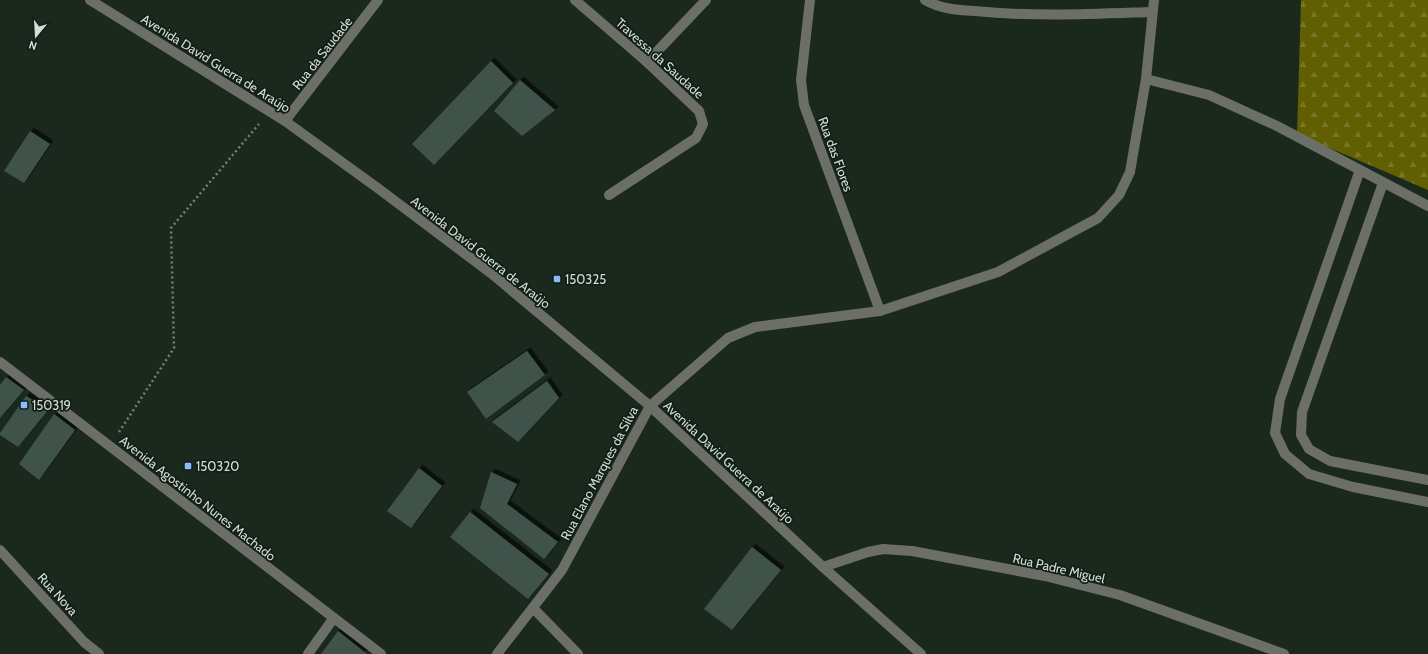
<svg xmlns="http://www.w3.org/2000/svg" width="1428" height="654" viewBox="0 0 1428 654" font-family="Cabin,sans-serif">
	<defs>
		<pattern id="forest-firs" width="22" height="20" patternUnits="userSpaceOnUse"><rect width="22" height="20" fill="#615f01"/><path d="M5 1l3.5 6h-7zM16 11l3.5 6h-7z" fill="#777625"/></pattern>
		<filter id="shadow"><feDropShadow dx="3.5" dy="-3.5" stdDeviation="0" flood-color="#0009"/></filter>
	</defs>
	<rect width="100%" height="100%" fill="#1a281d"/>
	<!-- forest -->
	<polygon fill="url(#forest-firs)" points="1301,0 1428,0 1428,190 1297,134"/>
	<!-- building -->
	<g fill="#3f534c" filter="url(#shadow)">
		<polygon points="491,61 513,83 434,165 412,144"/>
		<polygon points="520,80 555,110 522,136 494,111"/>
		<polygon points="30,131 50,144 24,183 4,171"/>
		<polygon points="527,351 545,375 486,419 467,392"/>
		<polygon points="6,377 24,390 0,418 0,385"/>
		<polygon points="547,381 559,398 518,442 492,422"/>
		<polygon points="26,396 49,409 18,447 0,435 0,433"/>
		<polygon points="54,414 75,430 39,480 19,464"/>
		<polygon points="419,468 442,486 411,528 387,511"/>
		<polygon points="491,472 517,484 507,504 558,542 544,559 480,508"/>
		<polygon points="470,512 549,574 528,599 450,537"/>
		<polygon points="752,547 781,570 732,630 704,609"/>
		<polygon points="338,631 367,654 321,654"/>
	</g>
	<g fill="none" stroke-linecap="round" stroke-linejoin="round">
		<!-- path -->
		<polyline stroke="#758077" stroke-width="2.5" stroke-dasharray="2 3" stroke-linecap="butt" points="119,432 174,348 171,228 259,124"/>
		<!-- minor -->
		<g stroke="#6b6f67" stroke-width="10">
			<polyline points="90,0 285,121 379,189 492,274 650,406 823,567 921,654"/>
			<polyline points="575,0 647,62 699,111 703,124 696,138 609,195"/>
			<polyline points="810,0 801,80 804,105 880,311"/>
			<path d="M 925,0 C 940,9 958,10 975,11 C 1034,17 1093,14 1152,12"/>
			<polyline points="647,62 706,0"/>
			<polyline points="1146,79 1209,95 1277,126 1428,206"/>
			<polyline points="285,121 378,0"/>
			<polyline points="1360,170 1280,399 1275,433 1285,454 1309,474 1353,487 1428,502"/>
			<polyline points="1383,183 1302,412 1301,435 1309,449 1330,461 1428,480"/>
			<polyline points="0,362 381,654"/>
			<polyline points="0,550 84,642 99,654"/>
			<polyline points="823,567 868,552 883,549 912,551 1045,576 1120,595 1284,654"/>
			<polyline points="533,608 578,654"/>
			<polyline points="308,654 333,619"/>
			<polyline points="497,654 562,570 650,406 728,338 755,327 880,311 998,272 1098,218 1119,195 1130,172 1146,79 1154,0"/>
		</g>
	</g>
	<!-- markers -->
	<g fill="#8abafc" stroke="#111f14" stroke-width="1.5">
		<rect x="553" y="275" width="8" height="8" rx="2"/>
		<rect x="20" y="401" width="8" height="8" rx="2"/>
		<rect x="184" y="462" width="8" height="8" rx="2"/>
	</g>
	<g text-anchor="middle" stroke-width="3.5" stroke-linejoin="round" paint-order="stroke">
		<!-- street labels -->
		<g font-size="13" fill="#d4ddd5" stroke="#111f14">
			<text transform="translate(322 53) rotate(-52)" y="5">Rua da Saudade</text>
			<text transform="translate(660 58) rotate(42)" y="5">Travessa da Saudade</text>
			<text transform="translate(216 63) rotate(32)" y="5">Avenida David Guerra de Araújo</text>
			<text transform="translate(836 154) rotate(70)" y="5">Rua das Flores</text>
			<text transform="translate(481 252) rotate(38)" y="5">Avenida David Guerra de Araújo</text>
			<text transform="translate(729 462) rotate(43)" y="5">Avenida David Guerra de Araújo</text>
			<text transform="translate(599 473) rotate(-62)" y="5">Rua Elano Marques da Silva</text>
			<text transform="translate(198 498) rotate(38)" y="5">Avenida Agostinho Nunes Machado</text>
			<text transform="translate(1059 568) rotate(13)" y="5">Rua Padre Miguel</text>
			<text transform="translate(58 594) rotate(48)" y="5">Rua Nova</text>
		</g>
		<!-- poi labels -->
		<g font-size="13" fill="#d4ddd5" stroke="#111f14" text-anchor="start">
			<text x="565" y="284">150325</text>
			<text x="32" y="410">150319</text>
			<text x="196" y="471">150320</text>
		</g>
	</g>
	<!-- north arrow -->
	<g transform="translate(36 36) rotate(198)" stroke="#111f14" stroke-width="3" paint-order="stroke">
	<path d="M0-3L7 15L0 10L-7 15Z" fill="#d4ddd5"/>
	<text y="-6" font-size="11" font-weight="bold" text-anchor="middle" fill="#d4ddd5">N</text>
	</g>
</svg>
